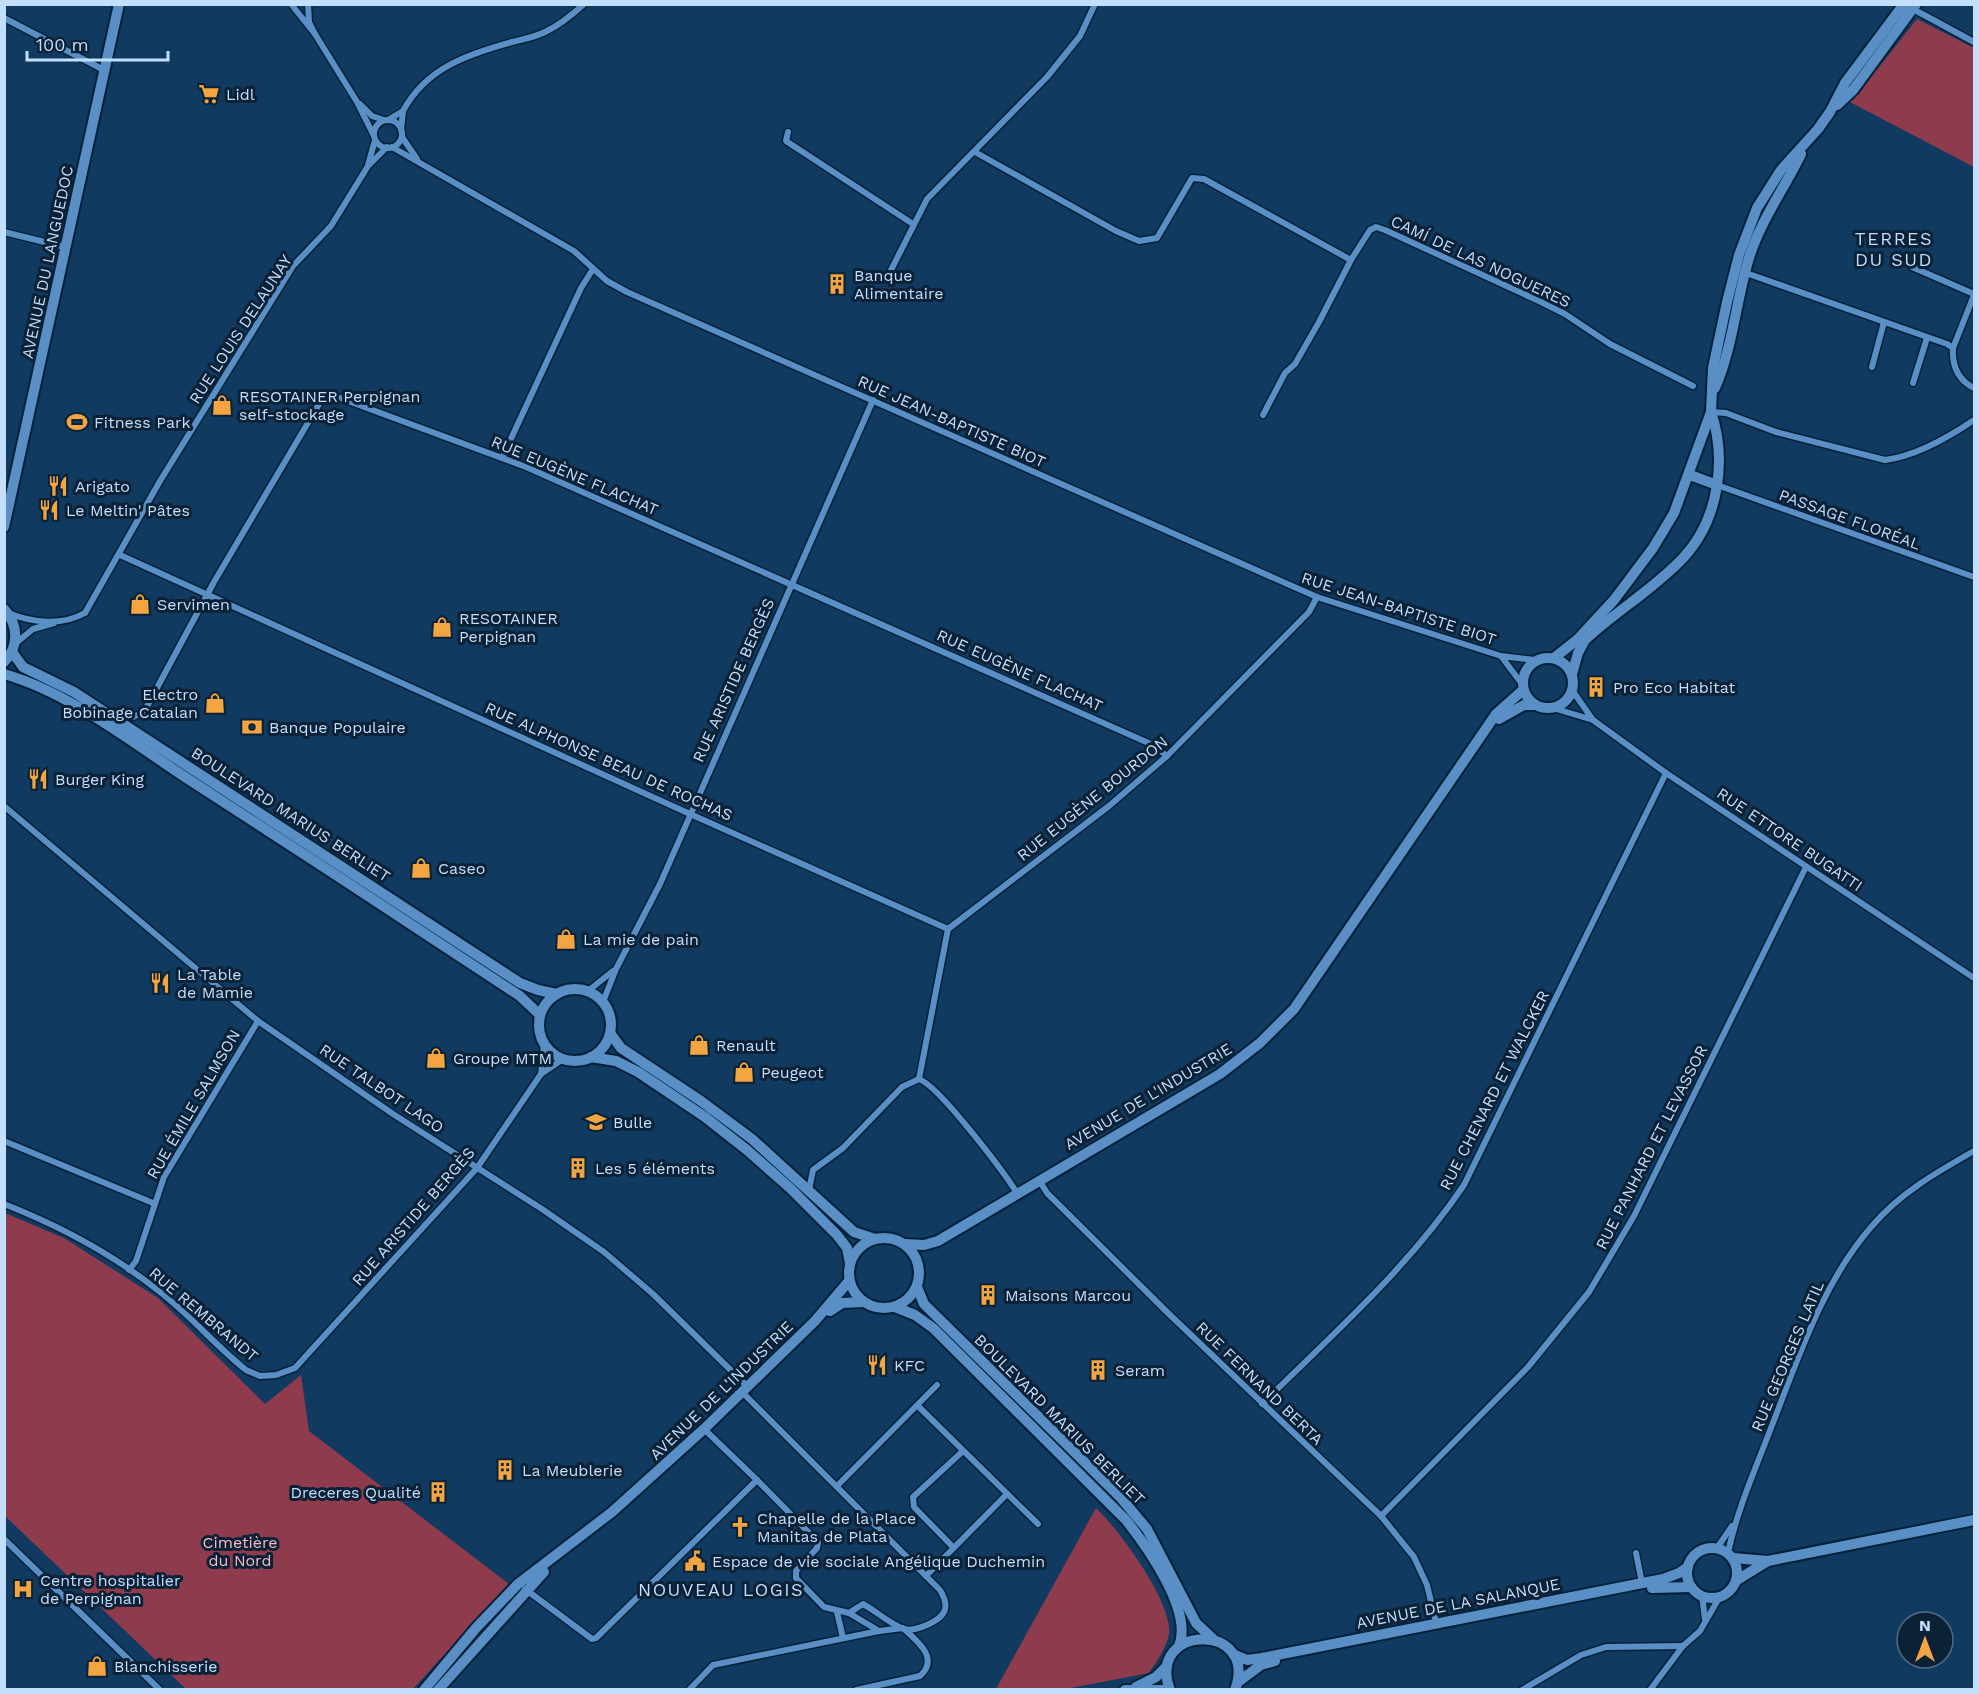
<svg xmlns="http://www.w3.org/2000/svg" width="1979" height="1694" viewBox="0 0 1979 1694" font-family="'Work Sans',sans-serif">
	<rect width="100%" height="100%" fill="#103a5f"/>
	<!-- green -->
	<g fill="#8e3b4d">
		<polygon points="1917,19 1974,48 1974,167 1846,100 1852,101"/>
		<polygon points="5,1213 64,1238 158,1298 265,1404 301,1375 309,1431 509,1584 413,1689 186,1689 5,1516"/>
		<path d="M 1096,1508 C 1120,1531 1166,1594 1169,1627 C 1171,1641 1157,1662 1149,1673 L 1066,1689 L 996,1689 Z"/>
	</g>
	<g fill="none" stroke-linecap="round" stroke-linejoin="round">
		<!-- street casing -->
		<g stroke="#04213a" stroke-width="9">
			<g id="street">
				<polyline points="291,4 315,34 309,22 308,4"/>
				<polyline points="1913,9 1974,42"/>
				<polyline points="4,18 104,70"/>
				<polyline points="315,34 357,102 374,136"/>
				<polyline points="360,104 372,116 384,120"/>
				<path d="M 403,111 C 426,68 468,54 512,42 C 524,39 536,37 547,31 C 561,24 572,15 584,4"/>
				<polyline points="388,120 403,111 401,130"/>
				<circle cx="388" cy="134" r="14"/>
				<polyline points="788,132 786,141 913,224"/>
				<polyline points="402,137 417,159"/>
				<polyline points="392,147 574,251 607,281 627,292 1317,597 1501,656"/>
				<polyline points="975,152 1116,231 1139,241 1157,238 1192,178 1204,179 1351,260 1370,230 1376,227 1385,230 1539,301 1565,314 1610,344 1693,386"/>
				<polyline points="368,165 375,140"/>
				<polyline points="4,232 65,247"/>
				<polyline points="1912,267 1974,294"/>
				<path d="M 1746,273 L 1947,344 L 1953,348 C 1952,365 1958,380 1974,388"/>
				<polyline points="887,278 927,199 1047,77 1080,36 1095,4"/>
				<polyline points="1953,348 1974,295"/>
				<polyline points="1872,367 1884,322"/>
				<polyline points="1913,383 1927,338"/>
				<path d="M 1711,412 L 1726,413 L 1776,432 L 1885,460 C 1917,456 1949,437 1974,420"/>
				<polyline points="1263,415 1285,373 1295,364 1319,322 1351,260"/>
				<polyline points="502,458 581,288 593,269"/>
				<polyline points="1717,485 1974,577"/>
				<polyline points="120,555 690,814 948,929 919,1079"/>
				<path d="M 8,613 C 33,623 62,626 85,613 L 160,481 L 293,266 L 331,226 L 368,166 L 387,147"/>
				<polyline points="16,643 33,629 54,623"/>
				<polyline points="1522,684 1501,656 1535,660"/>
				<polyline points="1553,708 1593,720 1572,690"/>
				<polyline points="117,718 133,717 144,712 214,582 322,399 332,395 526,467 1153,745 1167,756"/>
				<polyline points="1593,720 1666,773 1974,978"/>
				<polyline points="4,806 258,1021 393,1114 542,1209 604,1252 653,1294 748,1387"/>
				<polyline points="948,929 1109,806 1167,756 1309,612 1317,597"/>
				<polyline points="588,991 613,971"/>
				<polyline points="603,1002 616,969 660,884 873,400"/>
				<polyline points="541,1074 544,1044"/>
				<polyline points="4,1141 153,1203"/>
				<polyline points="1039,1180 1047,1193 1169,1314 1381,1516 1414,1557 1427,1585 1436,1622"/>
				<path d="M 809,1190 L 813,1170 L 843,1148 L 902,1087 L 919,1079 C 939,1086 1003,1171 1017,1193"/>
				<path d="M 4,1204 C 60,1226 114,1255 160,1292 C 191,1316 216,1346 246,1370 L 260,1376 L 276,1375 L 295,1368 L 477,1168 L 541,1074 L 563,1059"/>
				<polyline points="129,1270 136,1261 164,1177 258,1021"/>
				<path d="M 1262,1404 C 1333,1334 1408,1268 1464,1185 L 1666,773"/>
				<polyline points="918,1406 1038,1524"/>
				<polyline points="704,1429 757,1480"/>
				<polyline points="837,1486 937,1385"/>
				<polyline points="1381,1516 1528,1367 1589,1292 1634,1216 1806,867"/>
				<polyline points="4,1539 160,1690"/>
				<polyline points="953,1547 914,1507 913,1497 963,1451"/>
				<polyline points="1717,1548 1732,1526"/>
				<polyline points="1636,1553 1642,1583"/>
				<path d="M 1728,1553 C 1737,1510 1755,1470 1771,1428 C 1798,1359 1822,1283 1872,1226 C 1900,1193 1937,1172 1974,1151"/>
				<polyline points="926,1576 1007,1494"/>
				<path d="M 525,1589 L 592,1639 L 596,1638 L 757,1480 L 818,1542 L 817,1548 L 796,1571 L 796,1578 L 824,1607 L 849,1613 L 863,1604 C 876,1611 890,1624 904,1629 C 912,1631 919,1628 927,1625 C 945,1617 951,1608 940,1590 L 742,1392"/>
				<polyline points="1702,1596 1705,1619"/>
				<polyline points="837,1612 843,1638"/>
				<polyline points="849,1613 879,1631"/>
				<path d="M 689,1690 L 713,1665 L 879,1631 L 903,1628 C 917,1641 940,1658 920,1676 L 856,1690"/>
				<polyline points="1522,1690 1581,1655 1606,1647 1683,1646"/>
				<polyline points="1650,1690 1683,1646 1700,1631 1719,1598"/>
			</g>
		</g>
		<!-- secondary casing -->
		<g stroke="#04213a" stroke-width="14">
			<g id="secondary">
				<polyline points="1837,105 1853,90 1916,4"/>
				<path d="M 1715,388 C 1733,347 1736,300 1749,258 C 1761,220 1784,189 1801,154"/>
				<polyline points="1690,475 1717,485"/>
				<polyline points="4,527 119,4"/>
				<path d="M 4,609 C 19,625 19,647 4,662"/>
				<polyline points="12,652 23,667 74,692 520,983 538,990 557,994"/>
				<circle cx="1548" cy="683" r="25"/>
				<polyline points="1554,658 1578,639 1614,600 1653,548 1674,513 1711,412 1713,368 1727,302 1739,255 1757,208 1781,170 1818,129 1830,112 1845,83 1904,4"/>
				<path d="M 4,674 C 68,692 130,741 185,777 C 297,849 409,923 520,996 L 540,1015"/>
				<path d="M 1572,674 L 1578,653 L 1585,640 C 1616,611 1654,589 1683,558 C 1719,520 1727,459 1711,412"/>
				<polyline points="1499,719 1524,705 1535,705"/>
				<circle cx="575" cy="1025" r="36"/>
				<polyline points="610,1033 621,1048 701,1101 752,1139 854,1232 875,1239"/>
				<polyline points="591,1057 616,1061 638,1072 705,1117 747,1150 790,1188 837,1235 847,1248 850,1263"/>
				<circle cx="884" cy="1273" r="35"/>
				<polyline points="904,1244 924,1245 938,1241 1220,1074 1260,1043 1294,1009 1496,714 1523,690"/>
				<polyline points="917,1287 924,1304 1121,1498 1147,1529 1196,1623 1213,1639"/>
				<path d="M 895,1307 L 915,1315 L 933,1328 L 1126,1520 C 1148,1548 1193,1611 1179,1646"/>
				<polyline points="830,1311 842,1303 863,1302"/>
				<circle cx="1712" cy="1573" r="25"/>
				<polyline points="1733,1558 1768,1561 1974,1520"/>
				<polyline points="1737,1580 1768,1561"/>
				<polyline points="1652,1588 1691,1587"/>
				<polyline points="1233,1654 1247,1660 1262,1658 1663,1579 1679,1573 1688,1567"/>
				<polyline points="1238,1682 1261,1665 1275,1661"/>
				<polyline points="1136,1687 1156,1677 1167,1666"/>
				<polyline points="424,1690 476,1628 518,1584 612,1512 704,1429 815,1321 849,1281"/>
				<polyline points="438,1690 544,1572"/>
				<polyline points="1125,1690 1167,1690"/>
				<path d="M 1170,1690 C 1145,1623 1260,1622 1235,1690"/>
			</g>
		</g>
		<!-- street -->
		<use href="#street" stroke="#598fc4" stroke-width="6"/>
		<!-- secondary -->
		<use href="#secondary" stroke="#598fc4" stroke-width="10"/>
	</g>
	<!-- icons -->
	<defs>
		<g id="supermarket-bare" transform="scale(1.62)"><path d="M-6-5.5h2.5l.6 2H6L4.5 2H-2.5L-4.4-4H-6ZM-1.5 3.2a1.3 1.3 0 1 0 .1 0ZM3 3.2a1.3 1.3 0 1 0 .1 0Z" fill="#f2a541" stroke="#0a2136" stroke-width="2.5" paint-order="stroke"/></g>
		<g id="building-bare" transform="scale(1.62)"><path d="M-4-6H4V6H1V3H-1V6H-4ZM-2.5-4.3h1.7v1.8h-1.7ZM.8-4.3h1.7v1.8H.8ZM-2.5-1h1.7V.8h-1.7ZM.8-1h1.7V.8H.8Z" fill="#f2a541" stroke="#0a2136" stroke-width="2.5" paint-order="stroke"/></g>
		<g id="shop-bare" transform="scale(1.62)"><path d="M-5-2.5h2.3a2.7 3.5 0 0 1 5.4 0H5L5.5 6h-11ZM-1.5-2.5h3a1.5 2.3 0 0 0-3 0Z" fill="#f2a541" stroke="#0a2136" stroke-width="2.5" paint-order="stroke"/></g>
		<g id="stadium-bare" transform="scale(1.62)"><path d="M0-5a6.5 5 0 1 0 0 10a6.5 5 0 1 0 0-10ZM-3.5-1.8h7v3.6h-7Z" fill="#f2a541" stroke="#0a2136" stroke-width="2.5" paint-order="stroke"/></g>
		<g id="restaurant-bare" transform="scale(1.62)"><path d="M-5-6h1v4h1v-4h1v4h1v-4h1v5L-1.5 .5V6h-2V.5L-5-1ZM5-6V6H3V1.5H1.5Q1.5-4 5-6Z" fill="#f2a541" stroke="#0a2136" stroke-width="2.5" paint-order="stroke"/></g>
		<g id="bank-bare" transform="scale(1.62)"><path d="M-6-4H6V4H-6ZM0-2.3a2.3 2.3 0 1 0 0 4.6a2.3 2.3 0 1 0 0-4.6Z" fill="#f2a541" stroke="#0a2136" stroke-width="2.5" paint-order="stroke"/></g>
		<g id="school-bare" transform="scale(1.62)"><path d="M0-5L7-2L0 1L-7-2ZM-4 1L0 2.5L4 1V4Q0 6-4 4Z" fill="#f2a541" stroke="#0a2136" stroke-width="2.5" paint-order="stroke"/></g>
		<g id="church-bare" transform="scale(1.62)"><path d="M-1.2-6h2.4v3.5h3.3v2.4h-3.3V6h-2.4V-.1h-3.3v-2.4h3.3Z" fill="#f2a541" stroke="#0a2136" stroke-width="2.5" paint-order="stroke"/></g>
		<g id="civic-bare" transform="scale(1.62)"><path d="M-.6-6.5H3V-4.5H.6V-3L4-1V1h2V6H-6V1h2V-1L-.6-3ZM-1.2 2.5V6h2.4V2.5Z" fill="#f2a541" stroke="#0a2136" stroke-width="2.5" paint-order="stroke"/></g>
		<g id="hospital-bare" transform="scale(1.62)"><path d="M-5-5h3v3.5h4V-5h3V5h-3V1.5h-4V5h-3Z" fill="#f2a541" stroke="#0a2136" stroke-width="2.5" paint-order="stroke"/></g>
	</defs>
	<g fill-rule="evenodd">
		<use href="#supermarket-bare" x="209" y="94"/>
		<use href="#building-bare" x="837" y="284"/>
		<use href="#shop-bare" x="222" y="405"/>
		<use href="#stadium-bare" x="77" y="422"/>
		<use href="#restaurant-bare" x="58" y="486"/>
		<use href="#restaurant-bare" x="49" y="510"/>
		<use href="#shop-bare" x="140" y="604"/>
		<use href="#shop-bare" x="442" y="627"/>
		<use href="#building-bare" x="1596" y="687"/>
		<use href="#shop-bare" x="215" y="703"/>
		<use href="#bank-bare" x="252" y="727"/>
		<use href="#restaurant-bare" x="38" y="779"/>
		<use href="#shop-bare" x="421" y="868"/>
		<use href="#shop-bare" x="566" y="939"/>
		<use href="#restaurant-bare" x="160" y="983"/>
		<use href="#shop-bare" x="699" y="1045"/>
		<use href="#shop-bare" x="436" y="1058"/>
		<use href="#shop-bare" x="744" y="1072"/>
		<use href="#school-bare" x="596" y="1122"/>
		<use href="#building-bare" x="578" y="1168"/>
		<use href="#building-bare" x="988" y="1295"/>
		<use href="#restaurant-bare" x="877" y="1365"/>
		<use href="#building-bare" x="1098" y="1370"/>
		<use href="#building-bare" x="505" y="1470"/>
		<use href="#building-bare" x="438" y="1492"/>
		<use href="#church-bare" x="740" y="1527"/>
		<use href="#civic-bare" x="695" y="1561"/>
		<use href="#hospital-bare" x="23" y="1589"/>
		<use href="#shop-bare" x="97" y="1666"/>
	</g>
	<g text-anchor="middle" stroke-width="6" stroke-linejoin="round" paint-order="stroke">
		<!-- poi labels -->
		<g font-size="16" fill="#c3dffc" stroke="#0a2136" text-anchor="start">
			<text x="226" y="100">Lidl</text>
			<text x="854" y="281">Banque<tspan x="854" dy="18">Alimentaire</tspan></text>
			<text x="239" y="402">RESOTAINER Perpignan<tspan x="239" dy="18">self-stockage</tspan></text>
			<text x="94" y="428">Fitness Park</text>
			<text x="75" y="492">Arigato</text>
			<text x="66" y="516">Le Meltin' Pâtes</text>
			<text x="157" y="610">Servimen</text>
			<text x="459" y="624">RESOTAINER<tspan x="459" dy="18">Perpignan</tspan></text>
			<text x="1613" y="693">Pro Eco Habitat</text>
			<text x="198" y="700" text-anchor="end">Electro<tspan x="198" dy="18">Bobinage Catalan</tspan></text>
			<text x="269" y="733">Banque Populaire</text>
			<text x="55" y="785">Burger King</text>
			<text x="438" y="874">Caseo</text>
			<text x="583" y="945">La mie de pain</text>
			<text x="177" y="980">La Table<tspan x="177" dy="18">de Mamie</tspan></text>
			<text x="716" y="1051">Renault</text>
			<text x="453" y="1064">Groupe MTM</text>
			<text x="761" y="1078">Peugeot</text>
			<text x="613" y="1128">Bulle</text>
			<text x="595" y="1174">Les 5 éléments</text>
			<text x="1005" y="1301">Maisons Marcou</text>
			<text x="894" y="1371">KFC</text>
			<text x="1115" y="1376">Seram</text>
			<text x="522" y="1476">La Meublerie</text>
			<text x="421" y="1498" text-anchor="end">Dreceres Qualité</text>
			<text x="757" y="1524">Chapelle de la Place<tspan x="757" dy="18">Manitas de Plata</tspan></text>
			<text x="712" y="1567">Espace de vie sociale Angélique Duchemin</text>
			<text x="40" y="1586">Centre hospitalier<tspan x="40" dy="18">de Perpignan</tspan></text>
			<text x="114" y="1672">Blanchisserie</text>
		</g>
		<!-- street labels -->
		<g font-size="16" fill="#c3dffc" stroke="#0a2136">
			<text transform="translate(1481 261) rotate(25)" y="6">CAMÍ DE LAS NOGUERES</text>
			<text transform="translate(47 262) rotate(-78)" y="6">AVENUE DU LANGUEDOC</text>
			<text transform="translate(240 329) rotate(-57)" y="6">RUE LOUIS DELAUNAY</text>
			<text transform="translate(952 421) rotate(24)" y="6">RUE JEAN-BAPTISTE BIOT</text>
			<text transform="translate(575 475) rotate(23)" y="6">RUE EUGÈNE FLACHAT</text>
			<text transform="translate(1850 519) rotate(20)" y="6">PASSAGE FLORÉAL</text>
			<text transform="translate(1399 608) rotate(18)" y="6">RUE JEAN-BAPTISTE BIOT</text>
			<text transform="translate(1020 670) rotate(24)" y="6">RUE EUGÈNE FLACHAT</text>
			<text transform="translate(733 680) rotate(-66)" y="6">RUE ARISTIDE BERGÈS</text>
			<text transform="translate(609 761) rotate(24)" y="6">RUE ALPHONSE BEAU DE ROCHAS</text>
			<text transform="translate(1092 798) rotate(-39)" y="6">RUE EUGÈNE BOURDON</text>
			<text transform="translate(291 814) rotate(33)" y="6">BOULEVARD MARIUS BERLIET</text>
			<text transform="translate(1790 839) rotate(34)" y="6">RUE ETTORE BUGATTI</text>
			<text transform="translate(382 1088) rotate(34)" y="6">RUE TALBOT LAGO</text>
			<text transform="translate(1494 1090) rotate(-63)" y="6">RUE CHENARD ET WALCKER</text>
			<text transform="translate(1148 1096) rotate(-31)" y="6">AVENUE DE L'INDUSTRIE</text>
			<text transform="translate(193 1104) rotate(-60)" y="6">RUE ÉMILE SALMSON</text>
			<text transform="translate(1651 1147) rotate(-63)" y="6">RUE PANHARD ET LEVASSOR</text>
			<text transform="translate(413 1216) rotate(-49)" y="6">RUE ARISTIDE BERGÈS</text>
			<text transform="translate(204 1314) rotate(40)" y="6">RUE REMBRANDT</text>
			<text transform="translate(1787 1356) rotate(-67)" y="6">RUE GEORGES LATIL</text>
			<text transform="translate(1260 1383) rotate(44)" y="6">RUE FERNAND BERTA</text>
			<text transform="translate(721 1390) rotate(-44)" y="6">AVENUE DE L'INDUSTRIE</text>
			<text transform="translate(1060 1419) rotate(45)" y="6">BOULEVARD MARIUS BERLIET</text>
			<text transform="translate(1458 1603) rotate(-11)" y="6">AVENUE DE LA SALANQUE</text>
		</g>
		<!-- park labels -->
		<g font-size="16" fill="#f9b8c1" stroke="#0a2136">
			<text x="240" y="1548">Cimetière<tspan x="240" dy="18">du Nord</tspan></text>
		</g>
		<!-- neighbourhood labels -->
		<g font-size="18" letter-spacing="1.5" fill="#c3dffc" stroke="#0a2136">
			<text x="1894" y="245">TERRES<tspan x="1894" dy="21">DU SUD</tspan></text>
			<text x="721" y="1596">NOUVEAU LOGIS</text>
		</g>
	</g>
	<!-- border -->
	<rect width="1979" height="1694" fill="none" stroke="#c3dffc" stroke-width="12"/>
	<!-- north arrow -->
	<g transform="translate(1925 1640)"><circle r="28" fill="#0a2136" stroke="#546d85" stroke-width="1.5"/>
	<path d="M0-4.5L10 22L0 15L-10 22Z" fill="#f2a541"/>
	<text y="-9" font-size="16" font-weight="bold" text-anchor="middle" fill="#c3dffc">N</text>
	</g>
	<!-- scale -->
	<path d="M27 51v9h141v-9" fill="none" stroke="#c3dffc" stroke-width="3"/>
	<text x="36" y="51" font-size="18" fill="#c3dffc" stroke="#0a2136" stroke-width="4.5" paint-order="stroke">100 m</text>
</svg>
